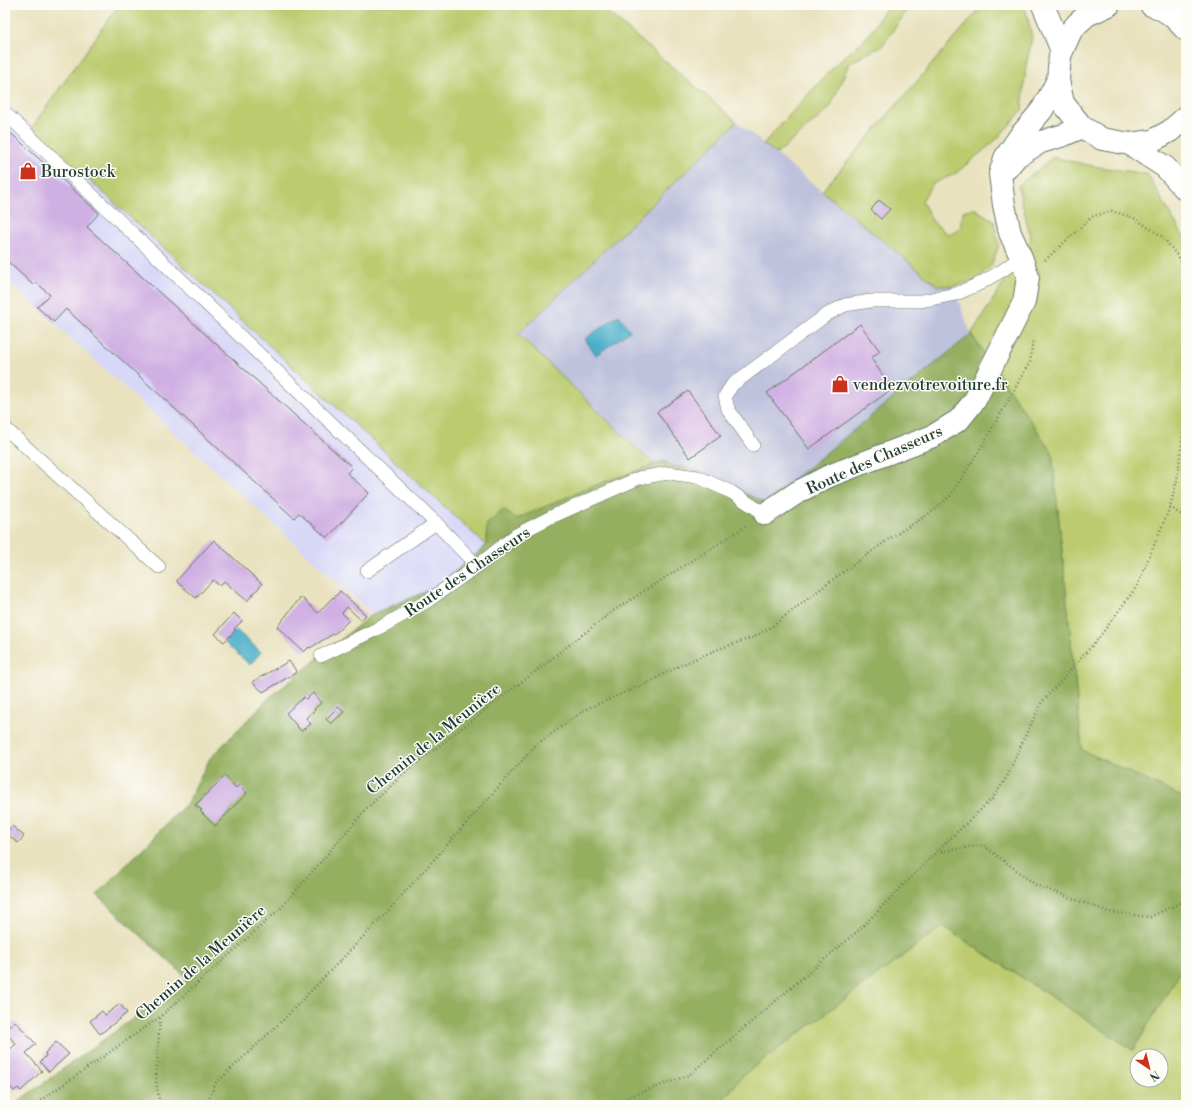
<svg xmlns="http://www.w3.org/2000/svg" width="1191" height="1110" viewBox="0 0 1191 1110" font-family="'Libre Bodoni',serif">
	<rect width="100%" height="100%" fill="#fdfcf7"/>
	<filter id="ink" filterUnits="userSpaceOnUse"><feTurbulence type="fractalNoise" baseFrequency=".025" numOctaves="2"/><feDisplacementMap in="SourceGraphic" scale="8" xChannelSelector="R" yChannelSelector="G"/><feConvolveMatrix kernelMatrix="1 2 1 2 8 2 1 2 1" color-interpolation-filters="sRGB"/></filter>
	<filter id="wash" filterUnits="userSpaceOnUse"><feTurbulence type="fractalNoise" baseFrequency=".012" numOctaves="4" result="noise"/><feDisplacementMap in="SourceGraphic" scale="16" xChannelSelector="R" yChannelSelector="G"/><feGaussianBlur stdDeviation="0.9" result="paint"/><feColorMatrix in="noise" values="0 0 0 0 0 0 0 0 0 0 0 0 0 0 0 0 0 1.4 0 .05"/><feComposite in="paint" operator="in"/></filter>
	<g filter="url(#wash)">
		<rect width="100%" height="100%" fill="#e9e2bf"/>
		<!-- built -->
		<polygon fill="#d7d7f8" points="5,103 487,546 435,588 372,614 5,278"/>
		<!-- industrial -->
		<polygon fill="#bfc2dd" points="737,122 938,286 953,286 971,334 765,503 694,469 668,465 665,461 654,465 518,334"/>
		<!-- green -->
		<g fill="#bbcb6e" stroke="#6d8451" fill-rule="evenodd">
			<polygon points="119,5 599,5 737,122 518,334 654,465 590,487 517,519 487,524 487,546 32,127"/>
			<polygon points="888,5 911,5 882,46 849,63 830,108 777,154 763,144 836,64 868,36"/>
			<polygon points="983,5 1022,5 1026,11 1032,37 1026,66 1022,111 996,140 955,174 932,184 922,201 933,222 948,234 960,229 963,211 974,208 994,221 999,245 991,266 975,281 953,286 938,286 822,191"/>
			<polygon points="1053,157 1092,166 1147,174 1186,241 1186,799 1082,750 1052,452 971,334 1031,240 1018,186"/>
			<path d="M 943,926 L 1133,1050 L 1186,962 L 1186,1105 L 719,1105 L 743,1075 ZM 1137,1056 L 1161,1056 L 1161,1080 L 1137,1080 Z"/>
		</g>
		<!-- forest -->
		<polygon fill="#94af61" stroke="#5a764a" points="971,334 1052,452 1082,750 1186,799 1186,962 1133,1050 943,926 743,1075 719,1105 13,1105 188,979 97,895 188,802 210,758 268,699 372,614 435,588 486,546 487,524 503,510 517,519 590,487 665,461 668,465 694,469 765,503"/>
		<!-- water -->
		<g fill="#49afc8" stroke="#34767e">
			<polygon points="619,315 630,331 596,355 585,339"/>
			<polygon points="236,630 261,652 250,665 224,642"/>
		</g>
		<g id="blocks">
			<!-- building -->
			<g fill="#d0b0e3">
				<polygon points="5,128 99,213 87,227 352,467 347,473 369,493 327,538 299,513 294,518 66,309 54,322 37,307 50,295 36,282 33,285 5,259"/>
				<polygon points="879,200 890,209 881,219 871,210"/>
				<polygon points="860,324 880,351 871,358 892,389 809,449 767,393"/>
				<polygon points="688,391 721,436 690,458 657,412"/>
				<polygon points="214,540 262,584 247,601 224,581 220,586 213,580 196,598 177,582 177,580"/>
				<polygon points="340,591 366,615 361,620 347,607 342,613 349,620 338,631 310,648 309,647 304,652 277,627 301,597 318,613 333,597 334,598"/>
				<polygon points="234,613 242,621 234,629 236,630 224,642 215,634"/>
				<polygon points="289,661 297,672 263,692 252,682"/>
				<polygon points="313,693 321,703 314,709 315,710 306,718 311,724 301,731 286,713 304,697 306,699"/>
				<polygon points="338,707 344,712 331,724 326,719"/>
				<polygon points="225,776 236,788 239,785 247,793 215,826 200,811 202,810 195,805"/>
				<polygon points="12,826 24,836 18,843 6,833"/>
				<polygon points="120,1004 127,1013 100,1034 90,1021 102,1011 105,1015"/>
				<polygon points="15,1021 36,1044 26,1053 42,1071 21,1091 18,1088 14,1091 8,1084 10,1082 7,1079 5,1080 5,1054 16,1044 5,1032 5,1030"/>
				<polygon points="56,1042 69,1054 49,1072 40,1062 46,1056 45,1053"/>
			</g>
		</g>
	</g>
	<g filter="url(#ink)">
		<use href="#blocks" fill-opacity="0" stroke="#667765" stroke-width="1"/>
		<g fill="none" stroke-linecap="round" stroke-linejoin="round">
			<!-- service casing -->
			<g stroke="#667765" stroke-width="14">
				<g id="service">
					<polyline points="5,113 106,208 436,523"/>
					<polyline points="5,428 159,567"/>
					<polyline points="753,445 728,409 725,396 732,385 826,315 845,305 871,301 921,301 956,294 979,284 1003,270 1021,257"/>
					<polyline points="367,571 436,523 477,566"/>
					<polyline points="321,656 383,626 429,600 477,566 516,535 551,517 639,478 668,473 698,477 731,492 765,514"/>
				</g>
			</g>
			<!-- minor casing -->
			<g stroke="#667765" stroke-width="24">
				<g id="minor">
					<polyline points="1183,26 1185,5"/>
					<polyline points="1007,168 1017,156 1041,142 1064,135 1082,127"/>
					<polyline points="765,514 798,492 829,476 933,436 959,420 975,400 1024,302 1028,277 1021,257 1010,233 1004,205 1000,174 1005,158 1020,136 1042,110 1058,80"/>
				</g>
			</g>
			<!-- secondary casing -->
			<g stroke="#667765" stroke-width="24">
				<g id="secondary">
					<polyline points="1043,5 1062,51"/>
					<polyline points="1109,5 1087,15 1077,24 1071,31 1062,51 1060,56 1058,80 1063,103 1082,127 1102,139 1130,144 1152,141 1170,131 1186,117"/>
					<path d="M 1151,5 C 1166,9 1176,19 1186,30"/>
					<polyline points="1130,144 1165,167 1186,190"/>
				</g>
			</g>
			<!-- path -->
			<g stroke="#667765" stroke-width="2.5" stroke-dasharray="1 3" stroke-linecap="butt">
				<polyline points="1045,260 1093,216 1112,211 1134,218 1163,237 1179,258 1186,271"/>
				<polyline points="1170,507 1186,518"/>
				<polyline points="937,852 983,845 1036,885 1109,912 1150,917 1186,900"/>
				<polyline points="160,1018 156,1081 160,1105"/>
				<polyline points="34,1105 160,1017 282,907 366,809 408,770 613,611 746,526"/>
				<polyline points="206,1105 216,1083 283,1020 387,912 536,745 586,709 647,683 681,665 716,650 754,637 771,627 831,581 889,539 935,510 950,496 984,443 1030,362 1033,339"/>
				<polyline points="613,1105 615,1102 689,1075 860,929 936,852 992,799 1007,777 1024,738 1042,702 1098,639 1137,586 1170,507 1177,480 1186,411"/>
			</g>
			<!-- service -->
			<use href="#service" stroke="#fff" stroke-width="13"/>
			<!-- minor -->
			<use href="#minor" stroke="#fff" stroke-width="22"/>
			<!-- secondary -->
			<use href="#secondary" stroke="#fff" stroke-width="22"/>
		</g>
	</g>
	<!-- icons -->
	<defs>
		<g id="shop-bare" transform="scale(1.38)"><path d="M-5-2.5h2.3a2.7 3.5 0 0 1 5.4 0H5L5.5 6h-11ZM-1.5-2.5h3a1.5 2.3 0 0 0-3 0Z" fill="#c8321e" stroke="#fdfcf7" stroke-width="2.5" paint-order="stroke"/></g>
	</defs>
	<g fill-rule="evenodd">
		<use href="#shop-bare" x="28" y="171"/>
		<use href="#shop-bare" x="840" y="384"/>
	</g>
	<g text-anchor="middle" stroke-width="3" stroke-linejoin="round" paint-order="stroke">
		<!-- poi labels -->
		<g font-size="16" fill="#1f3d34" stroke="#fdfcf7" text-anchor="start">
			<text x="41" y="177">Burostock</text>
			<text x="853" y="390">vendezvotrevoiture.fr</text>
		</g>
		<!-- street labels -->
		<g font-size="16" fill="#1f3d34" stroke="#fdfcf7">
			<text transform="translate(874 459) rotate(-24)" y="6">Route des Chasseurs</text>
			<text transform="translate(467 571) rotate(-34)" y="6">Route des Chasseurs</text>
			<text transform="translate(433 738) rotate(-39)" y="6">Chemin de la Meunière</text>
			<text transform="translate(200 962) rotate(-41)" y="6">Chemin de la Meunière</text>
		</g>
	</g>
	<!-- margin -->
	<rect width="1191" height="1110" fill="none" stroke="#fdfcf7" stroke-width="20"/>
	<!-- north arrow -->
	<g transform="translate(1149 1068) rotate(145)"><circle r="19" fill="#fdfcf7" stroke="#a4b0a9"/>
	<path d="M0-3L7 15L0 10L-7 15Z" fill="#c8321e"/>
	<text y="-6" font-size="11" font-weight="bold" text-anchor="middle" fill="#1f3d34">N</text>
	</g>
</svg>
